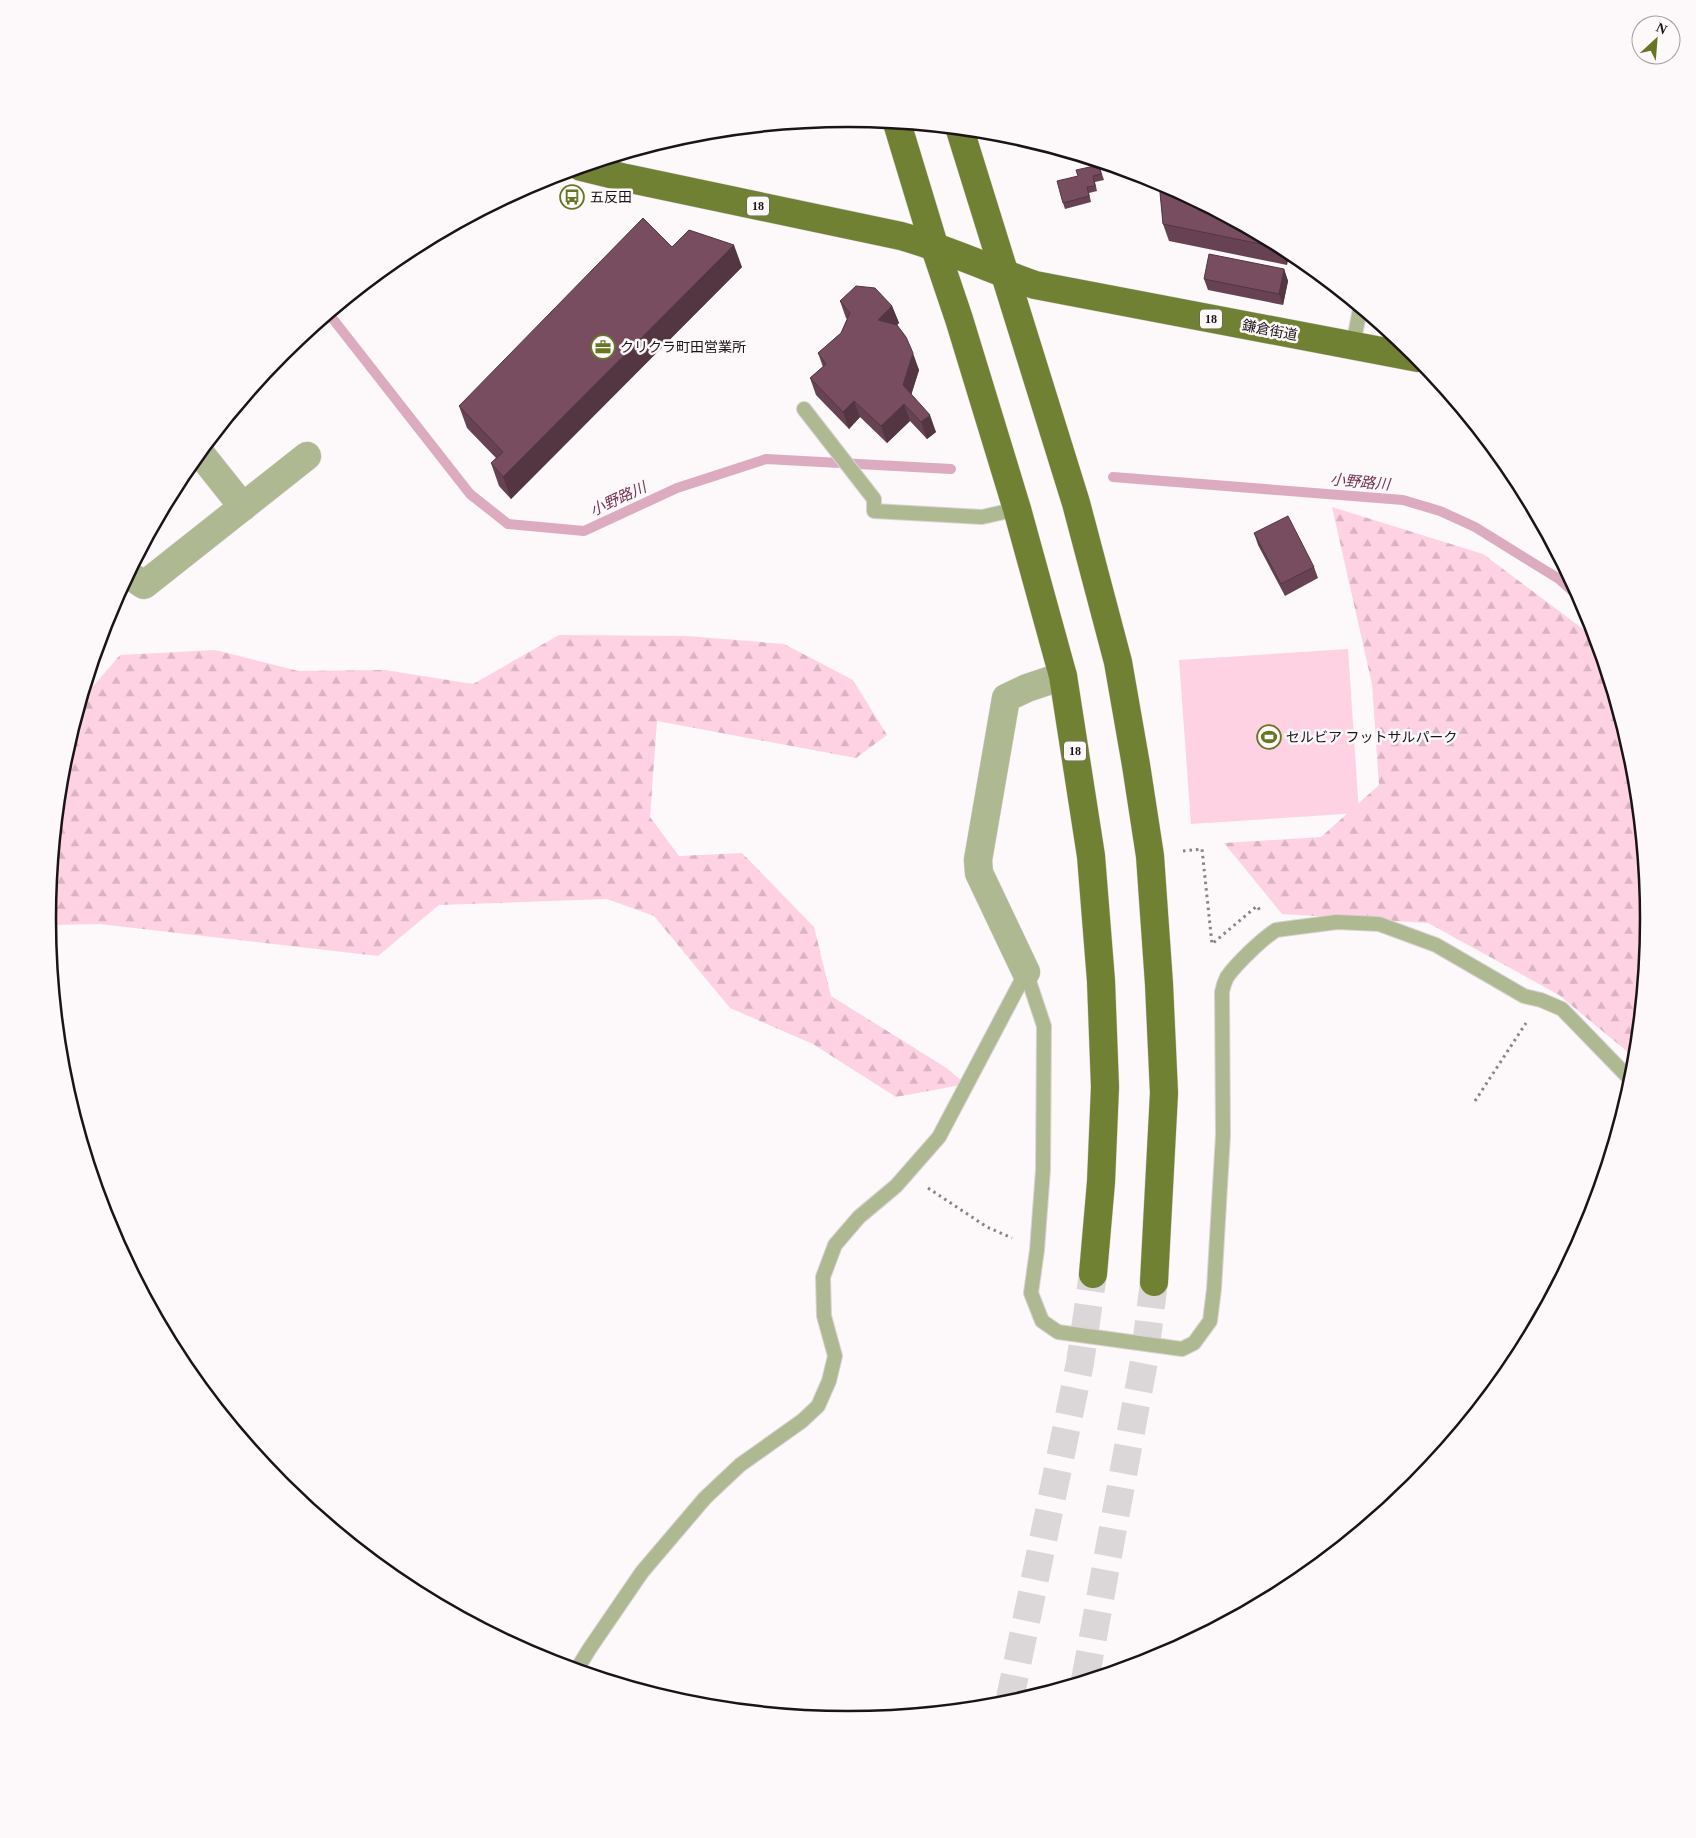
<svg xmlns="http://www.w3.org/2000/svg" width="1696" height="1838" viewBox="0 0 1696 1838" font-family="'Times New Roman','Noto Sans JP',serif">
	<defs>
		<pattern id="forest-firs" width="22" height="20" patternUnits="userSpaceOnUse" patternTransform="scale(1.25)"><rect width="22" height="20" fill="#fed2e3"/><path d="M5 1l3.5 6h-7zM16 11l3.5 6h-7z" fill="#d9b3c2"/></pattern>
	</defs>
	<rect width="100%" height="100%" fill="#fdf8fa"/>
	<!-- forest -->
	<g fill="url(#forest-firs)">
		<polygon points="1332,507 1483,554 1595,638 1633,763 1648,919 1635,1058 1559,995 1428,923 1282,914 1224,843 1321,837 1379,785 1372,684"/>
		<polygon points="559,635 687,636 784,644 853,680 887,735 856,758 657,721 650,817 679,856 742,853 814,927 831,996 945,1067 966,1084 896,1097 813,1044 730,1008 654,916 607,899 439,905 378,956 99,924 53,925 48,920 63,763 83,698 120,655 215,650 298,671 385,670 473,684"/>
	</g>
	<!-- pitch -->
	<polygon fill="#fed2e3" points="1348,649 1359,813 1191,824 1179,660"/>
	<g fill="none" stroke-linecap="round" stroke-linejoin="round">
		<!-- stream -->
		<g stroke="#ddabbf" stroke-width="10">
			<polyline points="329,314 470,494 508,524 584,531 677,488 766,459 951,469"/>
			<polyline points="1113,477 1403,500 1440,511 1475,527 1559,579 1578,596"/>
		</g>
		<!-- primary-tunnel -->
		<g stroke="#dbd6d8" stroke-width="28" stroke-dasharray="28 14" stroke-linecap="butt">
			<polyline points="1085,1680 1144,1361 1154,1282"/>
			<polyline points="1009,1703 1080,1363 1093,1274"/>
		</g>
		<!-- service casing -->
		<g stroke="#d9d3d6" stroke-width="16">
			<g id="service">
				<polyline points="1353,345 1360,309"/>
				<polyline points="804,409 874,499 874,511 982,517 1017,509"/>
				<path d="M 1026,972 L 1044,1026 L 1043,1170 L 1037,1250 L 1031,1293 L 1042,1321 L 1058,1332 L 1182,1349 L 1194,1343 L 1210,1321 L 1214,1289 L 1223,1135 L 1222,992 C 1223,987 1225,981 1227,977 C 1237,963 1262,939 1276,930 L 1337,922 L 1379,924 L 1436,945 L 1524,996 L 1541,1000 L 1562,1009 L 1626,1075"/>
				<polyline points="577,1669 590,1648 642,1572 705,1498 740,1465 802,1421 818,1406 829,1381 835,1356 824,1316 823,1277 835,1245 859,1217 896,1186 939,1137 1026,972"/>
			</g>
		</g>
		<!-- minor casing -->
		<g stroke="#d9d3d6" stroke-width="29">
			<g id="minor">
				<polyline points="200,453 243,507"/>
				<polyline points="129,575 144,585 307,456"/>
				<polyline points="1026,972 979,873 978,860 1006,698 1027,688 1063,676"/>
			</g>
		</g>
		<!-- primary casing -->
		<g stroke="#d9d3d6" stroke-width="29">
			<g id="primary">
				<polyline points="897,123 934,245 959,319 1017,509 1063,676 1091,856 1101,981 1105,1087 1101,1182 1093,1274"/>
				<polyline points="960,130 1076,503 1118,662 1136,765 1150,856 1159,984 1164,1093 1154,1282"/>
				<path d="M 581,167 L 626,178 L 901,236 C 947,249 990,269 1035,285 L 1418,358"/>
			</g>
		</g>
		<!-- path -->
		<g stroke="#898385" stroke-width="3" stroke-dasharray="2.5 4" stroke-linecap="butt">
			<polyline points="1183,851 1202,849 1212,944 1257,906 1261,912"/>
			<polyline points="1475,1101 1526,1023"/>
			<polyline points="928,1188 987,1227 1012,1238"/>
		</g>
		<!-- service -->
		<use href="#service" stroke="#afb991" stroke-width="14"/>
		<!-- minor -->
		<use href="#minor" stroke="#afb991" stroke-width="28"/>
		<!-- primary -->
		<use href="#primary" stroke="#718133" stroke-width="28"/>
	</g>
	<!-- wall -->
	<g fill="#674252">
		<polygon points="1099,165 1104,180 1095,182 1097,191 1089,193 1091,202 1065,209 1063,203 1078,176"/>
		<polygon points="1159,182 1289,251 1287,265 1169,241 1163,224"/>
		<polygon points="672,247 742,267 511,499 499,486 491,463 496,458 467,428 459,406"/>
		<polygon points="1284,269 1288,281 1283,305 1208,290 1204,279"/>
		<polygon points="840,301 892,306 899,323 897,325 919,370 911,395 936,432 927,439 910,421 887,443 860,417 849,429 816,395 810,378 823,367 818,353 841,333 847,319 846,318"/>
		<polygon points="1254,533 1314,567 1318,578 1285,596 1258,545"/>
	</g>
	<!-- shaded-wall -->
	<g fill="#543642">
		<polygon points="734,245 742,267 511,499 503,477"/>
		<polygon points="1281,247 1289,251 1287,265 1280,248"/>
		<polygon points="1284,269 1288,281 1283,305 1279,294"/>
		<polygon points="892,306 899,323 884,337 878,320"/>
		<polygon points="913,353 919,370 909,402 903,385"/>
		<polygon points="854,401 860,417 849,429 843,412"/>
		<polygon points="904,404 910,421 887,443 881,426"/>
		<polygon points="930,415 936,432 927,439 921,422"/>
	</g>
	<!-- building -->
	<g fill="#784d5f" stroke="#543642">
		<polygon points="1099,165 1101,174 1093,176 1095,186 1087,187 1089,196 1063,203 1057,181 1078,176 1076,170"/>
		<polygon points="1159,182 1281,247 1280,248 1163,224"/>
		<polygon points="643,218 672,247 689,230 734,245 503,477 491,463 503,452 459,406"/>
		<polygon points="1209,254 1284,269 1279,294 1204,279"/>
		<polygon points="856,286 875,288 892,306 878,320 897,325 906,337 913,353 903,385 930,415 921,422 904,404 881,426 854,401 843,412 810,378 826,364 818,353 841,333 850,313 840,301"/>
		<polygon points="1288,516 1314,567 1281,584 1254,533"/>
	</g>
	<!-- icons -->
	<defs>
		<g id="bus-ring" transform="scale(1.25)"><circle r="9.5" fill="#fdf8fa" stroke="#667623" stroke-width="1.5"/><path d="M-5-6H5V4H4V6H2V4H-2V6H-4V4H-5ZM-3.5-4V0h7V-4ZM-3.5 1.2v1.5H-2V1.2ZM2 1.2v1.5H3.5V1.2Z" fill="#667623"/></g>
		<g id="office-ring" transform="scale(1.25)"><circle r="9.5" fill="#fdf8fa" stroke="#667623" stroke-width="1.5"/><path d="M-6-3h4V-5.5h4V-3h4V5H-6ZM-1-4.5V-3h2v-1.5ZM-6 0V1H6V0Z" fill="#667623"/></g>
		<g id="stadium-ring" transform="scale(1.25)"><circle r="9.5" fill="#fdf8fa" stroke="#667623" stroke-width="1.5"/><path d="M0-5a6.5 5 0 1 0 0 10a6.5 5 0 1 0 0-10ZM-3.5-1.8h7v3.6h-7Z" fill="#667623"/></g>
	</defs>
	<g fill-rule="evenodd">
		<use href="#bus-ring" x="572" y="197"/>
		<use href="#office-ring" x="603" y="347"/>
		<use href="#stadium-ring" x="1269" y="737"/>
	</g>
	<g text-anchor="middle" stroke-width="5" stroke-linejoin="round" paint-order="stroke">
		<!-- shield labels -->
		<g fill="#fdf8fa" stroke="#5f585a" stroke-width="1">
			<rect x="747" y="196.5" width="22" height="19" rx="4"/>
			<rect x="1200" y="309.5" width="22" height="19" rx="4"/>
			<rect x="1064" y="741.5" width="22" height="19" rx="4"/>
		</g>
		<g font-size="12" font-weight="bold" fill="#1b1316">
			<text x="758" y="210">18</text>
			<text x="1211" y="323">18</text>
			<text x="1075" y="755">18</text>
		</g>
		<!-- poi labels -->
		<g font-size="14" fill="#1b1316" stroke="#fdf8fa" text-anchor="start">
			<text x="590" y="202">五反田</text>
			<text x="620" y="352">クリクラ町田営業所</text>
			<text x="1286" y="742">セルビア フットサルパーク</text>
		</g>
		<!-- street labels -->
		<g font-size="14" fill="#1b1316" stroke="#fdf8fa">
			<text transform="translate(1270 330) rotate(11)" y="5">鎌倉街道</text>
		</g>
		<!-- water labels -->
		<g font-size="15" font-style="italic" fill="#723450" stroke="#fdf8fa">
			<text transform="translate(1360 482) rotate(5)" y="5">小野路川</text>
			<text transform="translate(618 499) rotate(-25)" y="5">小野路川</text>
		</g>
	</g>
	<!-- crop -->
	<path d="M0 0H1696V1838H0ZM56 919a792 792 0 1 1 1584 0a792 792 0 1 1-1584 0Z" fill="#fdf8fa" fill-rule="evenodd"/>
	<path fill="none" stroke="#1b1316" stroke-width="2.5" d="M56 919a792 792 0 1 1 1584 0a792 792 0 1 1-1584 0Z"/>
	<!-- north arrow -->
	<g transform="translate(1656 40) rotate(26)"><circle r="24" fill="#fdf8fa" stroke="#a39c9f"/>
	<path d="M0-4L9 19L0 12L-9 19Z" fill="#667623"/>
	<text y="-8" font-size="14" font-weight="bold" text-anchor="middle" fill="#1b1316">N</text>
	</g>
</svg>
